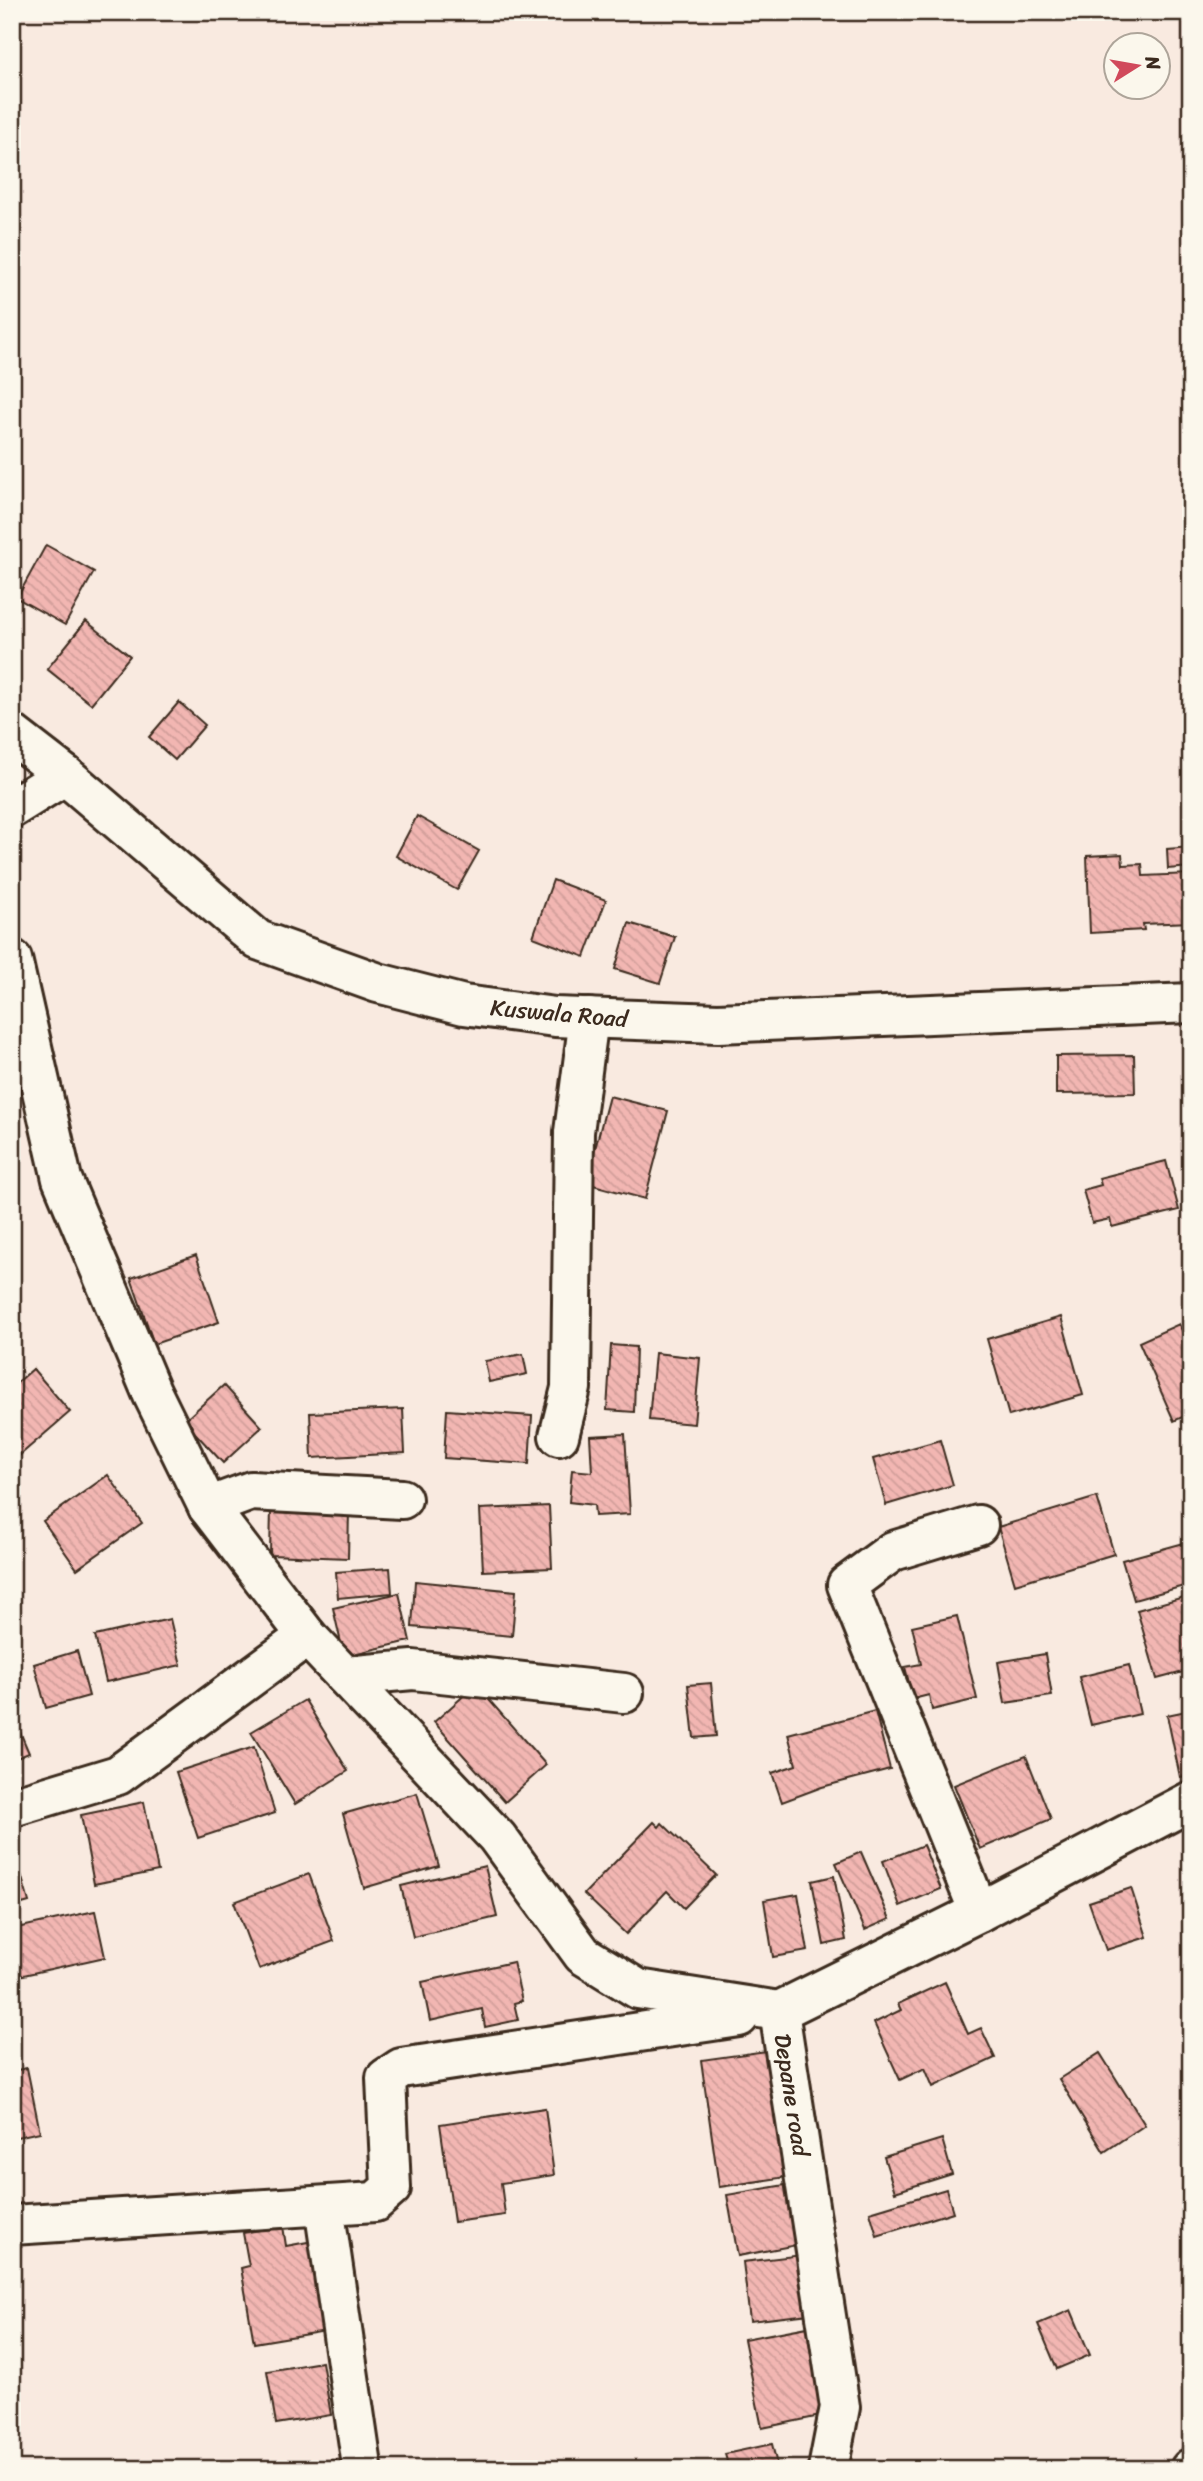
<svg xmlns="http://www.w3.org/2000/svg" width="1203" height="2481" viewBox="0 0 1203 2481" font-family="Sriracha,sans-serif">
	<defs>
		<pattern id="building-back-hatch" width="6" height="6" patternUnits="userSpaceOnUse" patternTransform="scale(1.75)"><rect width="6" height="6" fill="#f2b6b2"/><path d="M-1 5l2 2M0 0l6 6M5-1l2 2" fill="none" stroke="#d09d99"/></pattern>
	</defs>
	<rect width="100%" height="100%" fill="#f9eae0"/>
	<filter id="ink" filterUnits="userSpaceOnUse"><feTurbulence type="fractalNoise" baseFrequency=".0143" numOctaves="2"/><feDisplacementMap in="SourceGraphic" scale="14" xChannelSelector="R" yChannelSelector="G"/><feConvolveMatrix kernelMatrix="1 2 1 2 8 2 1 2 1" color-interpolation-filters="sRGB"/></filter>
	<g filter="url(#ink)">
		<!-- building -->
		<g fill="url(#building-back-hatch)" stroke="#3b2a1e" stroke-width="2">
			<polygon points="46,545 94,572 65,625 17,598"/>
			<polygon points="86,621 130,656 91,704 47,669"/>
			<polygon points="179,702 205,725 175,760 149,737"/>
			<polygon points="417,816 479,851 457,890 396,856"/>
			<polygon points="1191,847 1191,867 1168,869 1167,849"/>
			<polygon points="1122,854 1123,865 1142,864 1143,876 1191,874 1191,922 1143,924 1144,930 1090,933 1087,856"/>
			<polygon points="553,880 606,900 585,957 533,937"/>
			<polygon points="629,923 675,937 660,983 615,969"/>
			<polygon points="1134,1055 1135,1093 1056,1094 1056,1056"/>
			<polygon points="609,1096 668,1111 645,1199 586,1183"/>
			<polygon points="1166,1161 1179,1210 1112,1227 1110,1219 1092,1223 1083,1190 1101,1185 1099,1178"/>
			<polygon points="196,1255 219,1322 154,1344 131,1278"/>
			<polygon points="1061,1317 1083,1395 1009,1416 987,1339"/>
			<polygon points="1179,1324 1191,1350 1191,1413 1174,1421 1139,1342"/>
			<polygon points="611,1345 636,1347 634,1412 607,1410"/>
			<polygon points="655,1353 700,1358 694,1424 649,1420"/>
			<polygon points="523,1354 527,1374 489,1382 485,1361"/>
			<polygon points="33,1369 70,1412 12,1462 12,1387"/>
			<polygon points="224,1385 262,1427 223,1463 184,1421"/>
			<polygon points="403,1409 405,1453 312,1458 310,1413"/>
			<polygon points="447,1410 532,1416 529,1464 444,1458"/>
			<polygon points="625,1434 630,1514 595,1516 594,1505 569,1502 572,1470 592,1472 590,1436"/>
			<polygon points="940,1440 953,1485 886,1505 873,1459"/>
			<polygon points="108,1475 142,1523 77,1569 43,1521"/>
			<polygon points="1097,1497 1114,1554 1015,1584 998,1527"/>
			<polygon points="549,1506 552,1568 483,1571 480,1509"/>
			<polygon points="271,1508 349,1510 348,1558 270,1555"/>
			<polygon points="1191,1541 1191,1584 1134,1600 1122,1560"/>
			<polygon points="390,1568 392,1593 338,1598 336,1572"/>
			<polygon points="415,1581 516,1591 512,1636 412,1627"/>
			<polygon points="399,1593 410,1641 344,1656 333,1608"/>
			<polygon points="1191,1595 1191,1670 1157,1679 1137,1610"/>
			<polygon points="957,1616 977,1699 932,1710 929,1695 913,1699 905,1667 921,1664 912,1626"/>
			<polygon points="170,1619 181,1665 106,1682 95,1636"/>
			<polygon points="77,1651 89,1696 46,1708 34,1664"/>
			<polygon points="1045,1654 1052,1696 1005,1703 998,1662"/>
			<polygon points="1129,1665 1140,1714 1091,1725 1079,1677"/>
			<polygon points="711,1683 716,1736 694,1738 688,1685"/>
			<polygon points="476,1685 546,1765 505,1802 434,1722"/>
			<polygon points="305,1700 348,1771 295,1804 251,1732"/>
			<polygon points="1191,1710 1191,1775 1180,1777 1167,1715"/>
			<polygon points="875,1711 890,1769 822,1787 782,1802 772,1773 796,1765 788,1734"/>
			<polygon points="12,1713 29,1753 12,1760"/>
			<polygon points="254,1747 275,1813 198,1838 176,1772"/>
			<polygon points="1026,1756 1051,1819 980,1849 954,1785"/>
			<polygon points="417,1793 439,1866 364,1888 343,1814"/>
			<polygon points="144,1802 158,1871 94,1884 81,1815"/>
			<polygon points="654,1822 659,1827 662,1823 716,1875 684,1908 667,1891 626,1934 584,1894"/>
			<polygon points="12,1843 29,1902 12,1907"/>
			<polygon points="923,1845 941,1889 900,1906 883,1861"/>
			<polygon points="861,1852 890,1919 865,1930 836,1863"/>
			<polygon points="485,1866 497,1917 413,1937 401,1886"/>
			<polygon points="309,1874 334,1941 259,1969 234,1902"/>
			<polygon points="834,1876 846,1940 824,1945 812,1881"/>
			<polygon points="1131,1888 1147,1937 1106,1950 1089,1902"/>
			<polygon points="798,1894 808,1951 773,1957 764,1900"/>
			<polygon points="95,1911 105,1957 19,1976 12,1941 12,1929"/>
			<polygon points="513,1962 522,2001 514,2003 518,2020 485,2027 482,2009 430,2021 422,1982"/>
			<polygon points="945,1982 968,2034 981,2028 995,2058 933,2087 925,2068 900,2080 874,2023 901,2010 898,2004"/>
			<polygon points="774,2050 793,2176 719,2187 701,2060"/>
			<polygon points="1100,2053 1145,2125 1104,2152 1059,2079"/>
			<polygon points="27,2068 40,2132 12,2138 12,2071"/>
			<polygon points="545,2108 554,2175 501,2183 505,2215 454,2222 440,2124"/>
			<polygon points="942,2139 952,2174 895,2192 884,2157"/>
			<polygon points="791,2184 802,2244 738,2256 727,2195"/>
			<polygon points="946,2189 953,2212 877,2236 870,2212"/>
			<polygon points="283,2226 286,2246 324,2239 332,2330 254,2343 241,2268 249,2266 243,2233"/>
			<polygon points="802,2255 809,2314 750,2321 743,2262"/>
			<polygon points="1071,2310 1090,2355 1057,2369 1038,2324"/>
			<polygon points="813,2326 830,2414 762,2428 744,2339"/>
			<polygon points="322,2362 331,2415 276,2424 267,2371"/>
			<polygon points="772,2444 778,2469 729,2469 725,2454"/>
			<polygon points="336,2460 337,2469 264,2469 264,2465"/>
		</g>
		<g fill="none" stroke-linecap="round" stroke-linejoin="round">
			<!-- minor casing -->
			<g stroke="#3b2a1e" stroke-width="44">
				<g id="minor">
					<polyline points="12,808 65,775"/>
					<polyline points="12,959 62,1179 152,1393 208,1507 307,1636"/>
					<polyline points="559,1436 571,1388 574,1132 589,1018"/>
					<polyline points="208,1507 251,1491 402,1499"/>
					<polyline points="978,1525 893,1551 847,1585 979,1912"/>
					<polyline points="345,1676 413,1670 624,1693"/>
					<polyline points="12,1807 118,1775 307,1636 497,1837 583,1955 638,1989 779,2011"/>
					<polyline points="324,2206 362,2466"/>
					<polyline points="12,2225 375,2202 391,2188 386,2078 401,2068 739,2017"/>
					<polyline points="828,2469 840,2407 779,2011 979,1912 1191,1801"/>
					<polyline points="1190,2469 1191,2468"/>
				</g>
			</g>
			<!-- tertiary casing -->
			<g stroke="#3b2a1e" stroke-width="44">
				<polyline id="tertiary" points="12,734 65,775 258,940 378,983 464,1005 555,1017 718,1023 1191,1003"/>
			</g>
			<!-- minor -->
			<use href="#minor" stroke="#fbf7ec" stroke-width="38"/>
			<!-- tertiary -->
			<use href="#tertiary" stroke="#fbf7ec" stroke-width="38"/>
		</g>
	</g>
	<g text-anchor="middle" stroke-width="5" stroke-linejoin="round" paint-order="stroke">
		<!-- street labels -->
		<g font-size="23" fill="#3b2a1e" stroke="#fbf7ec">
			<text transform="translate(559 1013) rotate(5)" y="8">Kuswala Road</text>
			<text transform="translate(792 2095) rotate(81)" y="8">Depane road</text>
		</g>
	</g>
	<!-- margin -->
	<rect width="1203" height="2481" fill="none" stroke="#fbf7ec" stroke-width="42"/>
	<rect x="21" y="21" width="1161" height="2439" fill="none" stroke="#3b2a1e" stroke-width="2.5" filter="url(#ink)"/>
	<!-- north arrow -->
	<g transform="translate(1137 66) rotate(79)"><circle r="33" fill="#fbf7ec" stroke="#aea59a" stroke-width="2"/>
	<path d="M0-5L12 26L0 18L-12 26Z" fill="#d1495b"/>
	<text y="-10" font-size="19" font-weight="bold" text-anchor="middle" fill="#3b2a1e">N</text>
	</g>
</svg>
